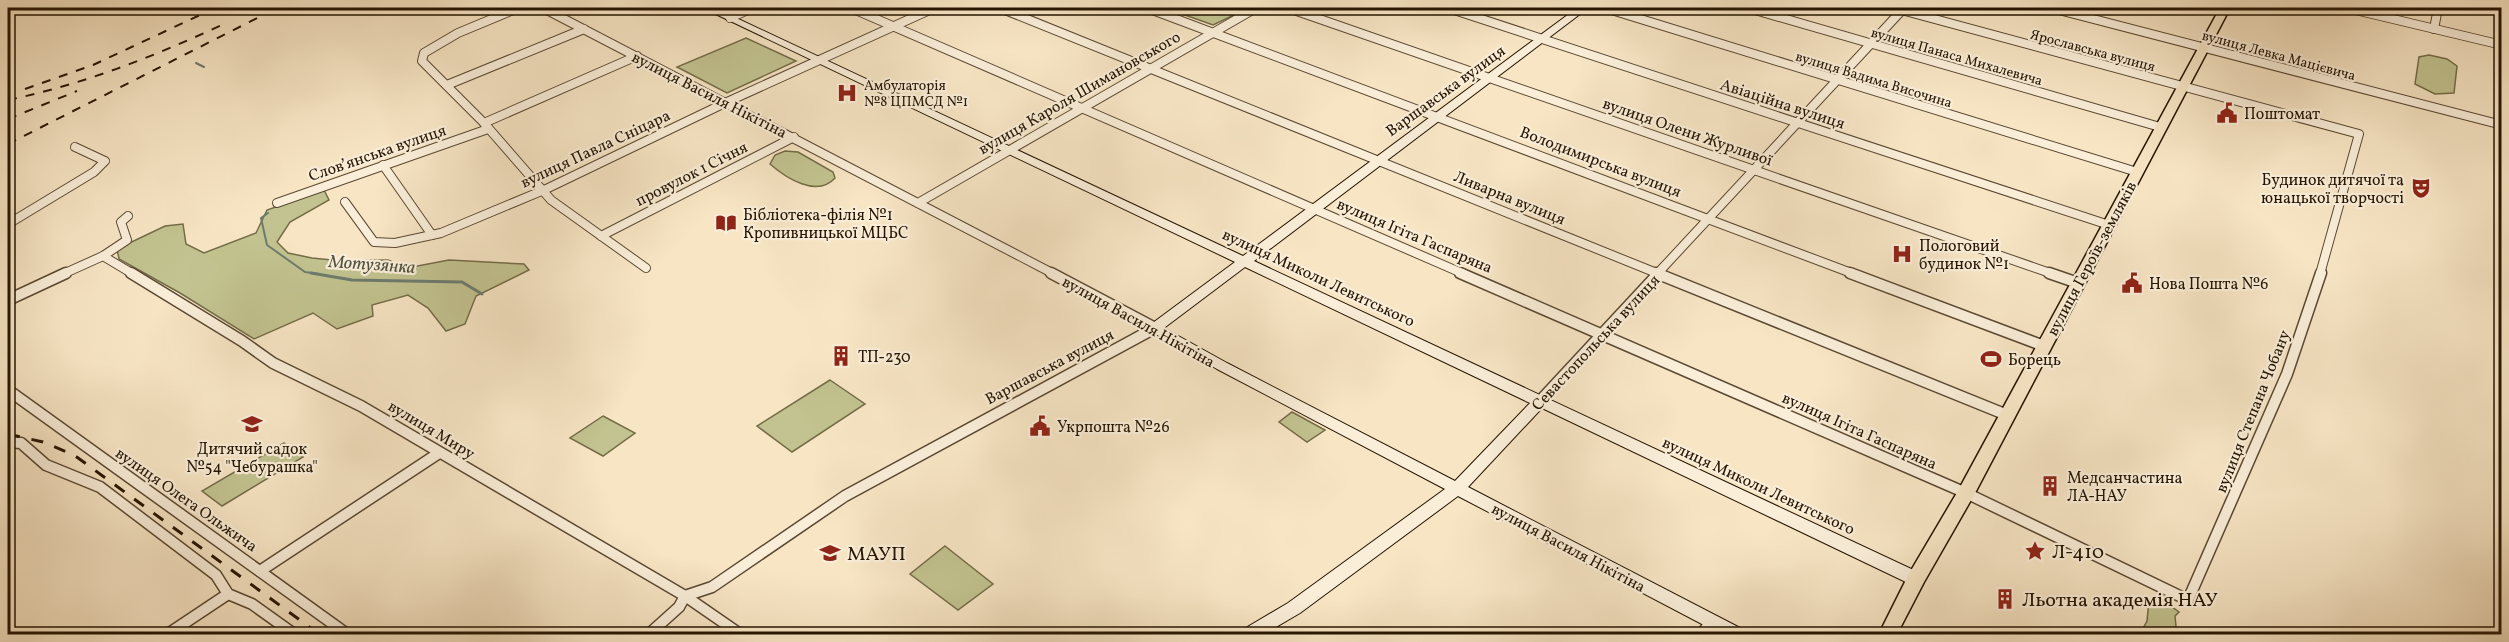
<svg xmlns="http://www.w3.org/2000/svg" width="2509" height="642" viewBox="0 0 2509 642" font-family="Vollkorn,serif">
	<rect width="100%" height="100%" fill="#f7e5c4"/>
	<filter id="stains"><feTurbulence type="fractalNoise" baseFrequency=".00333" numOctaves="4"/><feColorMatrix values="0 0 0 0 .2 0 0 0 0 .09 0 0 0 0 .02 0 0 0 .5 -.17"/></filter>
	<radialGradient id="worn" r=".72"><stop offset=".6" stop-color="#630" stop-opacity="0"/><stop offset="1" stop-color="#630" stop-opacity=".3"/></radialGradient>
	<!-- green -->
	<g fill="#c2c390" stroke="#746c48" stroke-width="1.5">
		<polygon points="1165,8 1249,8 1213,25"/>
		<polygon points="746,38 796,61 727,93 677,67"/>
		<polygon points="2429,55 2447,59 2457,66 2454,93 2435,94 2415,84 2419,57"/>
		<path d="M 785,151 L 798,152 L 833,172 L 835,178 C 817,198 786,178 770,164 L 775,155 Z"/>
		<polygon points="324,190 329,200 290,222 277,242 288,253 312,258 342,261 388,260 407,268 449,260 524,264 529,270 476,296 465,324 446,331 428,308 408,295 372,305 373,316 337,329 313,313 254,339 180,293 119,259 117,249 165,226 183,224 186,244 204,253 256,233 267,210"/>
		<polygon points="830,380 865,404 792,452 757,426"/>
		<polygon points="1292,412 1325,430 1307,442 1279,422"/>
		<polygon points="603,416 635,433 603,456 570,438"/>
		<polygon points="284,443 303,457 222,506 202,491"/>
		<polygon points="945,546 993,584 958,610 910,574"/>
		<polygon points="2149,600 2164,601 2179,612 2175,616 2176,626 2170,634 2140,634 2147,621"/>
	</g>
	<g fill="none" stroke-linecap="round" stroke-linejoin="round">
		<!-- stream-far1 -->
		<g stroke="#6d7b6e" stroke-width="2">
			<polyline points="196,63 204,67"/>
			<polyline points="268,213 261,218 267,245 305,272 319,274"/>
		</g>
		<!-- stream -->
		<polyline stroke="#6d7b6e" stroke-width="3" points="311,273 352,280 462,282 482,294"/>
		<!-- street-far1 casing -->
		<g stroke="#5a4832" stroke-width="10">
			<g id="street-far1">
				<polyline points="518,8 458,33 424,53 422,61 484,123 551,200 646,268"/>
				<polyline points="543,8 1054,274"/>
				<polyline points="851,8 1464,274"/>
				<polyline points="1000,8 1659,274"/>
				<polyline points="1147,8 1854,274"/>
				<polyline points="1288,8 2053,274"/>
				<polyline points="1448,8 2109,225"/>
				<polyline points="1605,8 2137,172"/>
				<polyline points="1748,8 2160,127"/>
				<polyline points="1894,8 2359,134 2320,274"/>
				<polyline points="2051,8 2502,125"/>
				<polyline points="2209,8 2223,11"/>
				<polyline points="2347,8 2502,45"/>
				<polyline points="730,18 752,8"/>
				<polyline points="2434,29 2438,8"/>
				<polyline points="447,85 584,29"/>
				<polyline points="484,123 637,56"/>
				<polyline points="383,165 432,235"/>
				<polyline points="345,202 374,242 395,243 441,233 544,190 727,102 934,8"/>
				<polyline points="277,203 488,129"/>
				<polyline points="918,203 1256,8"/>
				<polyline points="8,224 94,172 105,161 75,147"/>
				<polyline points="601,236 794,137"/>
				<polyline points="103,256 133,274"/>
				<polyline points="63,274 103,256 127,240 121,222 128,216"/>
				<polyline points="1657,274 1904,8"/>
			</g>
		</g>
		<!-- street casing -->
		<g stroke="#5a4832" stroke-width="13">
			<g id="street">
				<polyline points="131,273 242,341 273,363 361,406 685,596 740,634"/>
				<polyline points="1051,273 1155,328"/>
				<polyline points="1460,273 1966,493 2188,600 2287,374 2321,273"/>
				<polyline points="1656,273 2007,415"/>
				<polyline points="1850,273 2044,346"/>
				<polyline points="2049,273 2078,283"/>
				<polyline points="8,300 66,273"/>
				<polyline points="8,390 347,634"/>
				<polyline points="1541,400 1659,273"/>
				<polyline points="8,442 21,443 46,465 100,487 216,575 228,594 252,604 294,634"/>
				<polyline points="260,571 439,453"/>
				<polyline points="685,596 712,587 845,496 1155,328"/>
				<polyline points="168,634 228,594"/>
				<polyline points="649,634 679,607 685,596"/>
				<polyline points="1702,634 1710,622"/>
			</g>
		</g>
		<!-- secondary casing -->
		<g stroke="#251401" stroke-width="2">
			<path id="secondary" d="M 703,8 L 715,8 L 1243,256 L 1577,8 L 1588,8 L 1254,261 L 1922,574 L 1924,579 L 1922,584 L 1916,585 L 1910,584 L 1542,408 L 1468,487 L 1742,629 L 1744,634 L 1721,634 L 1458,496 L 1300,613 L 1264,634 L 1242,634 L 1244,629 L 1288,603 L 1445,489 L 1217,369 L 1150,331 L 1148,328 L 1150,325 L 1235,262 ZM 1245,267 L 1530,403 L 1455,481 L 1227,363 L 1164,328 Z"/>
		</g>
		<!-- primary casing -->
		<g stroke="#251401" stroke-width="3">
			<polygon id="primary" points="2220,8 2230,8 1975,493 1924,582 1897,634 1879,634 1909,574 1958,491"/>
		</g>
		<!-- street-far1 -->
		<use href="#street-far1" stroke="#faeed9" stroke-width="8"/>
		<!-- street -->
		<use href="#street" stroke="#faeed9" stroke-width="10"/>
		<!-- secondary -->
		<use href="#secondary" fill="#faeed9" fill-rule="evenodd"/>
		<!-- primary -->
		<use href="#primary" fill="#f7e5c4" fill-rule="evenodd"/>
		<!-- rail-far1 -->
		<g stroke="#251401" stroke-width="2" stroke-dasharray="9 9" stroke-linecap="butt">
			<polyline points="25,89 93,65 215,8"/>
			<path d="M 8,100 C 85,84 155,56 226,23"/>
			<polyline points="8,119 77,91"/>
			<polyline points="8,144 277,8"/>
		</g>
		<!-- rail -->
		<polyline stroke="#251401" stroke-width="3" stroke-dasharray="12 12" stroke-linecap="butt" points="8,434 43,442 74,455 319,634"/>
	</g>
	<!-- icons -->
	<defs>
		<g id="hospital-bare" transform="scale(1.62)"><path d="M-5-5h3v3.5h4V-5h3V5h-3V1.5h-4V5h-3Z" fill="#8f2418" stroke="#faeed9" stroke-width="2.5" paint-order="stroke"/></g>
		<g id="civic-bare" transform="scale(1.62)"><path d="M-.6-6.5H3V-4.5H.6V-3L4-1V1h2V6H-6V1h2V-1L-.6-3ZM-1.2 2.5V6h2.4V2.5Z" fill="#8f2418" stroke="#faeed9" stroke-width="2.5" paint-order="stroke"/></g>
		<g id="theatre-bare" transform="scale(1.62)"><path d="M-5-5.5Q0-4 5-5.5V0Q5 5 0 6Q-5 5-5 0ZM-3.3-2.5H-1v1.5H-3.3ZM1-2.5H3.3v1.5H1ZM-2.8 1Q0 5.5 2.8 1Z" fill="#8f2418" stroke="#faeed9" stroke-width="2.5" paint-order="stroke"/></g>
		<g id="library-bare" transform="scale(1.62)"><path d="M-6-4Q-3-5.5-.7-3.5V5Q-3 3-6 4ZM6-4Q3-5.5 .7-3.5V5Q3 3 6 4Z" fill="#8f2418" stroke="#faeed9" stroke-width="2.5" paint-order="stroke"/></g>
		<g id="building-bare" transform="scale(1.62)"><path d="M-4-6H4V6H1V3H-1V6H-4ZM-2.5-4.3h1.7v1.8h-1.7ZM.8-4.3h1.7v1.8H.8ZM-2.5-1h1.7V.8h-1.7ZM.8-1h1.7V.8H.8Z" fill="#8f2418" stroke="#faeed9" stroke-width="2.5" paint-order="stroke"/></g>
		<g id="stadium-bare" transform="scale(1.62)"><path d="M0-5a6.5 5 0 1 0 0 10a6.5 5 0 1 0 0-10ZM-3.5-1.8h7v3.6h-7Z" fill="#8f2418" stroke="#faeed9" stroke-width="2.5" paint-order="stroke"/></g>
		<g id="school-bare" transform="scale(1.62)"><path d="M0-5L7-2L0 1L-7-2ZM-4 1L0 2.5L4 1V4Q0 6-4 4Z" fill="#8f2418" stroke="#faeed9" stroke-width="2.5" paint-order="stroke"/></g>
		<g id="sight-bare" transform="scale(1.62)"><path d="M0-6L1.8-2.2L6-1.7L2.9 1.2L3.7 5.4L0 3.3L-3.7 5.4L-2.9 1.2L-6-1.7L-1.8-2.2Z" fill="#8f2418" stroke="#faeed9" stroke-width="2.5" paint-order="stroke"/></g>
		<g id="university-bare" transform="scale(1.62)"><path d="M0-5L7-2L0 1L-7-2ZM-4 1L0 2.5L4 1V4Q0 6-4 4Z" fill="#8f2418" stroke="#faeed9" stroke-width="2.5" paint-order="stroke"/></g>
	</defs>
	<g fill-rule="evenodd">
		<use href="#hospital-bare" x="847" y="93"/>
		<use href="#civic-bare" x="2227" y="113"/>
		<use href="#theatre-bare" x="2421" y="188"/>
		<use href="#library-bare" x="726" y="223"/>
		<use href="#hospital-bare" x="1902" y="254"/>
		<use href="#civic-bare" x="2132" y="283"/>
		<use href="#building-bare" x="841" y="356"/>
		<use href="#stadium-bare" x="1991" y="359"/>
		<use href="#school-bare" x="252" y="424"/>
		<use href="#civic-bare" x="1040" y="426"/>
		<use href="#building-bare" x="2050" y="486"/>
		<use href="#sight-bare" x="2035" y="551"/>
		<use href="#university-bare" x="830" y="553"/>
		<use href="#building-bare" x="2005" y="599"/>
	</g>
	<g text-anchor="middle" stroke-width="4.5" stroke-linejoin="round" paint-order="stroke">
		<!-- far-street labels -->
		<g font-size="14" fill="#251401" stroke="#faeed9">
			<text transform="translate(2093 50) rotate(15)" y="5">Ярославська вулиця</text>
			<text transform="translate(2279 55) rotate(15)" y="5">вулиця Левка Мацієвича</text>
			<text transform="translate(1957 56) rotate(16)" y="5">вулиця Панаса Михалевича</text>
			<text transform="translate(1874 79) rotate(17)" y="5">вулиця Вадима Височина</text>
		</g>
		<!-- far-poi labels -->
		<g font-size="14" fill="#251401" stroke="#faeed9" text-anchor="start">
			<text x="864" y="90">Амбулаторія<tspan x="864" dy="16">№8 ЦПМСД №1</tspan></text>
		</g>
		<!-- street labels -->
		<g font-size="16" fill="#251401" stroke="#faeed9">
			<text transform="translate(1445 90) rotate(-36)" y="6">Варшавська вулиця</text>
			<text transform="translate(1079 92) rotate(-30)" y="6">вулиця Кароля Шимановського</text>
			<text transform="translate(710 94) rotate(27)" y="6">вулиця Василя Нікітіна</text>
			<text transform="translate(1783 103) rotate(18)" y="6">Авіаційна вулиця</text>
			<text transform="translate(1688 131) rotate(19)" y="6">вулиця Олени Журливої</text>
			<text transform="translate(595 148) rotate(-25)" y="6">вулиця Павла Сніцара</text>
			<text transform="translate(377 152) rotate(-19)" y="6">Словʼянська вулиця</text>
			<text transform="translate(1601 161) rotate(21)" y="6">Володимирська вулиця</text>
			<text transform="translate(691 173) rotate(-27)" y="6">провулок 1 Січня</text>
			<text transform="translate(1510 197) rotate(22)" y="6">Ливарна вулиця</text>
			<text transform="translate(1415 235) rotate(23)" y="6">вулиця Ігіта Гаспаряна</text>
			<text transform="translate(2091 258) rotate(-62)" y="6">вулиця Героїв-земляків</text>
			<text transform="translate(1319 277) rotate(25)" y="6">вулиця Миколи Левитського</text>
			<text transform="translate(1139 321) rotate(29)" y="6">вулиця Василя Нікітіна</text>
			<text transform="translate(1595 342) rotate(-47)" y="6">Севастопольська вулиця</text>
			<text transform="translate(1049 366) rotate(-28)" y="6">Варшавська вулиця</text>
			<text transform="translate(2252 411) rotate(-68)" y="6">вулиця Степана Чобану</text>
			<text transform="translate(432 429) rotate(31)" y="6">вулиця Миру</text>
			<text transform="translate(1860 430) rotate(24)" y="6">вулиця Ігіта Гаспаряна</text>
			<text transform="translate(1759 485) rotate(25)" y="6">вулиця Миколи Левитського</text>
			<text transform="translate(187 499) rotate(35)" y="6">вулиця Олега Ольжича</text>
			<text transform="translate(1569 547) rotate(28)" y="6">вулиця Василя Нікітіна</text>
		</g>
		<!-- poi labels -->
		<g font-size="16" fill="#251401" stroke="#faeed9" text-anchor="start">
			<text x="2244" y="119">Поштомат</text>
			<text x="2404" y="185" text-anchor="end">Будинок дитячої та<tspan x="2404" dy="18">юнацької творчості</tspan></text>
			<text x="743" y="220">Бібліотека-філія №1<tspan x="743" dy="18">Кропивницької МЦБС</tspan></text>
			<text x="1919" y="251">Пологовий<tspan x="1919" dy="18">будинок №1</tspan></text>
			<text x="2149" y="289">Нова Пошта №6</text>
			<text x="858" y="362">ТП-230</text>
			<text x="2008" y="365">Борець</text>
			<text x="1057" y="432">Укрпошта №26</text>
			<text x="252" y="454" text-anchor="middle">Дитячий садок<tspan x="252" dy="18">№54 "Чебурашка"</tspan></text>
			<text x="2067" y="483">Медсанчастина<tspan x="2067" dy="18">ЛА-НАУ</tspan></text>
		</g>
		<!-- water labels -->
		<g font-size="18" font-style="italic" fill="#4f5041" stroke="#faeed9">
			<text transform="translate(372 264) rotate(4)" y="6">Мотузянка</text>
		</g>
		<!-- near-poi labels -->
		<g font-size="20" fill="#251401" stroke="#faeed9" text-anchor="start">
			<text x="2052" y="558">Л-410</text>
			<text x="847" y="560">МАУП</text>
			<text x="2022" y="606">Льотна академія НАУ</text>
		</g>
	</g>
	<!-- margin -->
	<rect width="2509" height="642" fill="none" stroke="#f7e5c4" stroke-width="30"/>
	<rect x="9" y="9" width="2491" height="624" fill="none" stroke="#251401" stroke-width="3"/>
	<rect x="15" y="15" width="2479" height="612" fill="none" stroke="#251401" stroke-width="1.5"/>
	<rect width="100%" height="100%" filter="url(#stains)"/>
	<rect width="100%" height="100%" fill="url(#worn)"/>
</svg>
